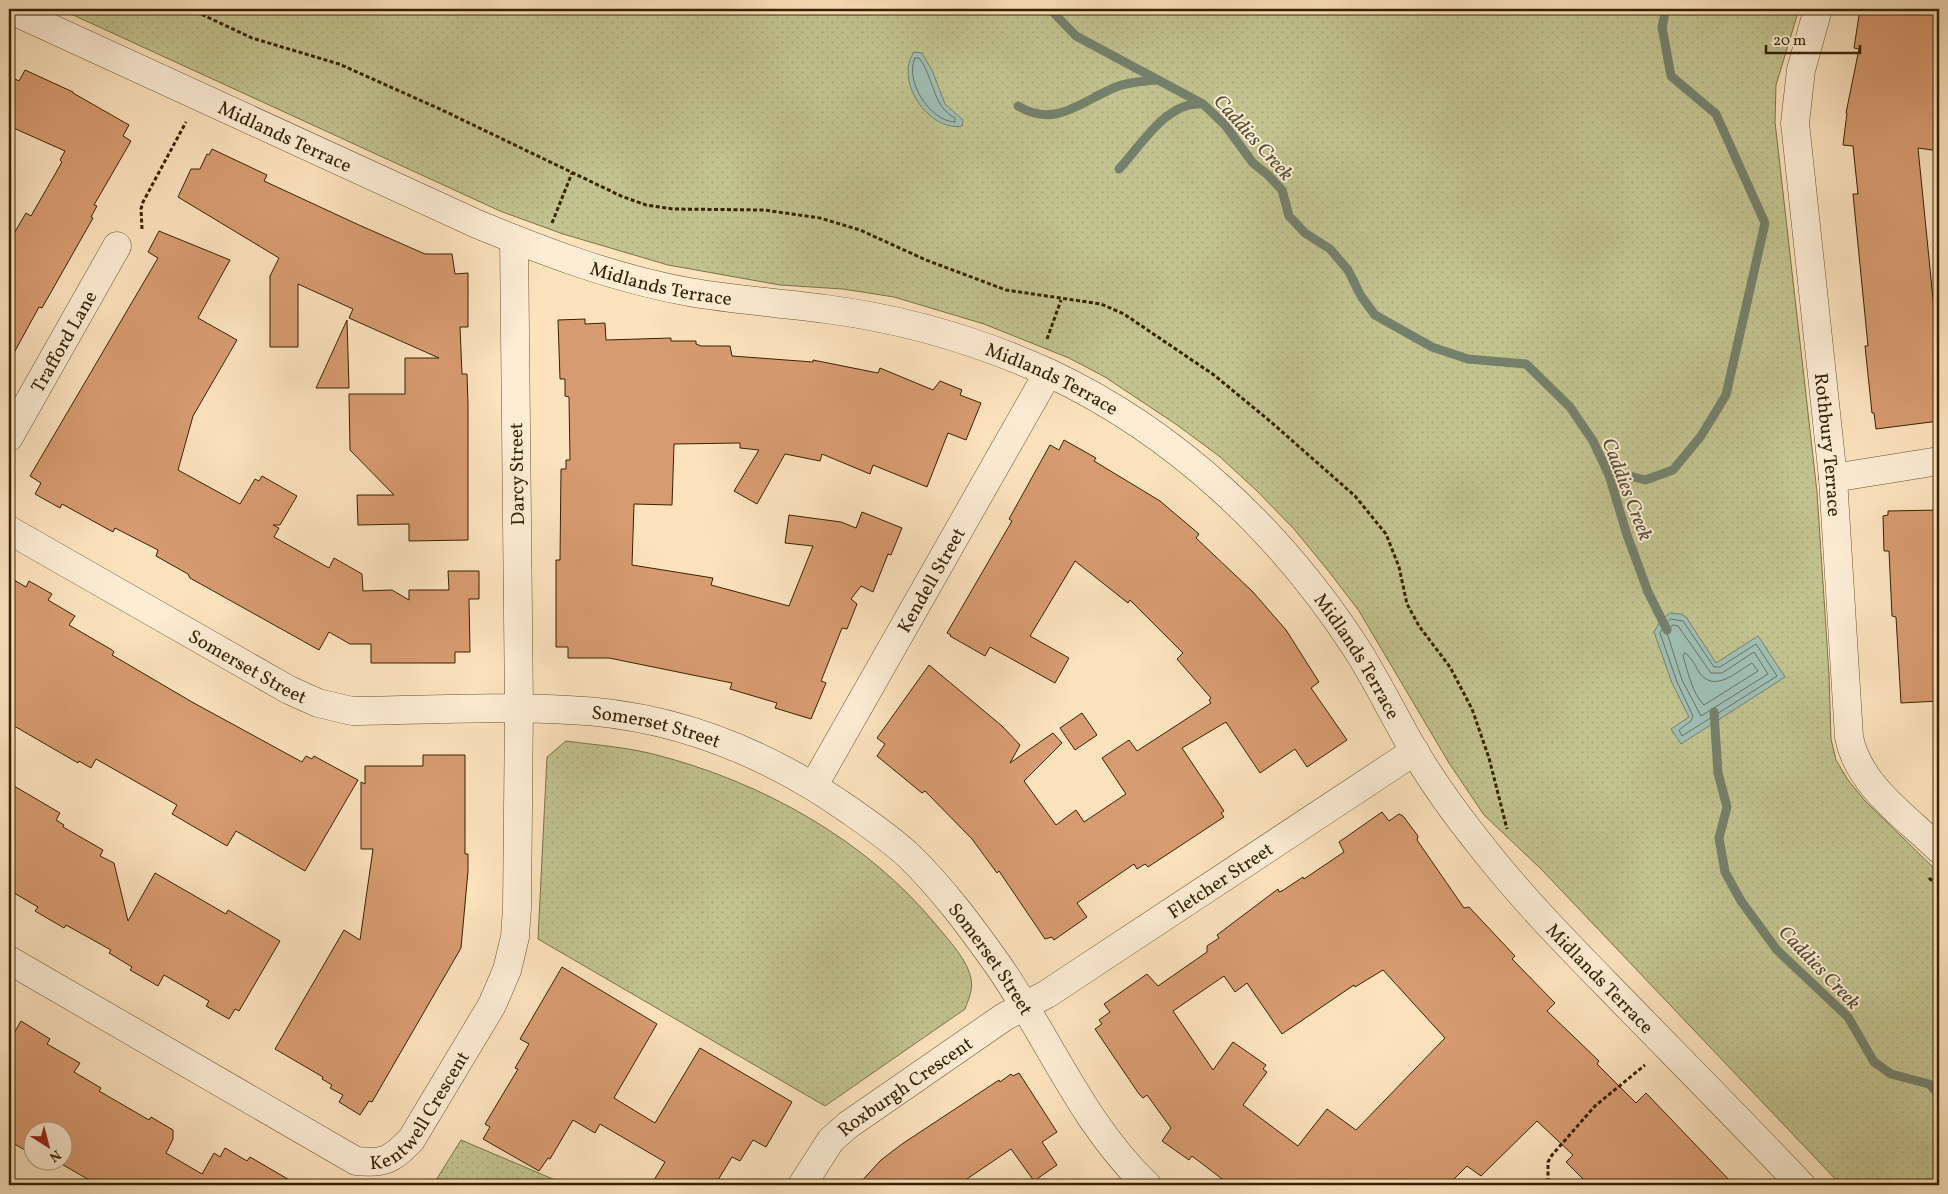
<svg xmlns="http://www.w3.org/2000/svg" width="1948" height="1194" viewBox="0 0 1948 1194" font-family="Vollkorn,serif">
	<defs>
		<pattern id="park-dots" width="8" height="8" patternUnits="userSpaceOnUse" patternTransform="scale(1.25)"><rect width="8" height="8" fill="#c2c38f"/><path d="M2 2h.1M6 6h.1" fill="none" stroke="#a7a77a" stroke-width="1.8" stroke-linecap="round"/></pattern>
	</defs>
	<rect width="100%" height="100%" fill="#fce3be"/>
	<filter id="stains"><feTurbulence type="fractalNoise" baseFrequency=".004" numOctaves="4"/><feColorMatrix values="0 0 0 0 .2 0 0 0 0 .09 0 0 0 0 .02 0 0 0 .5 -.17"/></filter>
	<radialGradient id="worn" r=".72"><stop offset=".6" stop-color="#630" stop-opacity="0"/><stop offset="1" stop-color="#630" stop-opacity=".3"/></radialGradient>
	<!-- park -->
	<g fill="url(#park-dots)" stroke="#7c7248">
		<polygon points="60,9 1799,9 1776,85 1775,122 1817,492 1829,674 1831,739 1836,760 1848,780 1865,801 1939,873 1939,1185 1841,1185 1541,869 1484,815 1449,763 1359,611 1330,573 1294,529 1256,490 1219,456 1177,425 1105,377 1069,358 984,324 894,297 843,289 780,285 668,265 563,234 500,211"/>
		<path d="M 566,741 C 595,745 625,747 653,754 C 760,781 866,839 937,926 C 950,942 976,968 971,991 C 970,997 967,1003 965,1009 L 825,1106 L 538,939 L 547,757 Z"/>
		<polygon points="461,1140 567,1185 433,1185"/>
	</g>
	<!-- water -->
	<g fill="#9fbeb4" stroke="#75806c">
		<path d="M 914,52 L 922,53 L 932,70 L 945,104 L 963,120 L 962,126 C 929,132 894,81 914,52 Z"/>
		<polygon points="1670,613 1681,614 1686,617 1716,663 1758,636 1785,677 1681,744 1671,729 1689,717 1672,683 1654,632 1661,620"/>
	</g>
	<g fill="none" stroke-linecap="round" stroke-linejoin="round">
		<!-- shore -->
		<g stroke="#6b705a" stroke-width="1">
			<path d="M 915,58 L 919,58 C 934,77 932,106 955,118 L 955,122 C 930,121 904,81 915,58 Z"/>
			<polygon points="1671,619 1683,621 1714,667 1720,667 1756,644 1777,676 1682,736 1679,730 1691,721 1693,716 1677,682 1660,633 1665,624"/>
			<polygon points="1673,625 1678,626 1711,673 1722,673 1754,652 1768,674 1701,716 1682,680 1667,633"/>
			<path d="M 1685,653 C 1691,657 1695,665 1699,672 C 1714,694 1736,672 1752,663 L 1758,671 L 1704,705 C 1692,693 1688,672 1683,656 Z"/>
		</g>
		<!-- stream -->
		<g stroke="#75806c" stroke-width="9">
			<polyline points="1050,9 1076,36 1203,104 1225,125 1253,163 1268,175 1282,190 1289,216 1305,233 1330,249 1348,270 1361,296 1375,315 1432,347 1468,359 1526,364 1570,407 1593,441 1609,475 1627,535 1648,592 1667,630"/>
			<path d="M 1018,106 C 1056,129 1081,101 1116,87 C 1129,82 1144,81 1158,80"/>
			<path d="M 1119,169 C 1140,147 1166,102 1200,104"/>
			<polyline points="1609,475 1626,475 1645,480 1673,470 1701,436 1726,395 1765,223 1716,114 1671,76 1662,27 1666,9"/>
			<polyline points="1714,712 1718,773 1727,807 1719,838 1725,872 1741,901 1777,950 1848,1017 1874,1062 1891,1074 1929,1084 1939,1094"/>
		</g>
	</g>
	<!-- building -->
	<g fill="#d89b71" stroke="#372201" fill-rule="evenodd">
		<polygon points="1860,9 1939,9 1939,151 1918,148 1935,319 1939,319 1939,421 1876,429 1874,413 1872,413 1865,346 1868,346 1853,194 1858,194 1853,146 1843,145 1847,113 1846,113 1859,49 1854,48"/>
		<polygon points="25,70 73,92 73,93 129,125 123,136 131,141 94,205 97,206 91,217 93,218 42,308 39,307 9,362 9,242 26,213 31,216 62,162 60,160 65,151 9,126 9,76 19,81"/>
		<polygon points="212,149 267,175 264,181 359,225 425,254 452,254 455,274 468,273 468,327 460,327 462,374 467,374 468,404 468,540 409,541 409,524 358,525 357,495 394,495 350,450 349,394 405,394 405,358 439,358 349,318 353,309 298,284 298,347 270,347 270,276 279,258 178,197 191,169 200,169 207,154 209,155"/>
		<polygon points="159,231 230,260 198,318 237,340 193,416 178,470 240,504 255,479 259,481 262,476 297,496 280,525 273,525 279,528 274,537 329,568 334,558 362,574 363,591 392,590 409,600 409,590 449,590 448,571 479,571 479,599 469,599 470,652 455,652 455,663 371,663 371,644 350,644 329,632 319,650 190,578 188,574 156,556 158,550 115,528 113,532 62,504 60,508 35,494 41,483 30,476 158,258 148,252"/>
		<polygon points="585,319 585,324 605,323 606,340 671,338 671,341 696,341 696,344 701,346 730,346 732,356 813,362 813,360 878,373 880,368 933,390 940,381 962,390 960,395 981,403 966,440 948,433 927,487 873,465 870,474 822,454 820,461 785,454 757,504 734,491 759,450 740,448 740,443 674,444 672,505 634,504 632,565 713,578 711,585 789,606 813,546 785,543 789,515 841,522 856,528 862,512 902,528 891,555 888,554 873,592 861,586 851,599 857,604 847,629 842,628 821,681 826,683 811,719 775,708 777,703 730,689 732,683 609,658 568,658 568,647 556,647 556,560 560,560 561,469 566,469 566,460 570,460 569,397 565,396 565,379 560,379 558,320"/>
		<polygon points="347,320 349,388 316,388"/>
		<polygon points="1064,440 1096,458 1094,461 1160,501 1199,534 1196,538 1253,592 1286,630 1319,682 1311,688 1347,740 1307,767 1295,749 1260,773 1226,722 1182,748 1224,811 1221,813 1224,817 1148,867 1145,864 1137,869 1134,864 1077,903 1087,917 1054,940 1052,937 1045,939 999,871 997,873 972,839 925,791 922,793 877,756 885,744 877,738 929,665 1002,726 1020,745 1010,763 1053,733 1062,743 1024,781 1056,825 1076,810 1084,822 1126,794 1102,758 1129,740 1137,751 1211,703 1209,700 1211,698 1177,659 1183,653 1130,600 1128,603 1075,561 1030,636 1069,658 1055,683 990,647 985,656 950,636 951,635 947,633 1012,521 1009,519 1050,445 1059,450"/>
		<polygon points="1939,510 1939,701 1901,703 1896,617 1892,616 1889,551 1884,551 1883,516 1888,515 1888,511"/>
		<polygon points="9,577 26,587 29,581 52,594 48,600 75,616 69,625 112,650 114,652 112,655 192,702 302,762 306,756 312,759 314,756 358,780 305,871 236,831 227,846 172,814 177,805 96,759 91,768 79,761 78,763 9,723"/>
		<polygon points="1082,713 1097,735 1075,750 1060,728"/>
		<polygon points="423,755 465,755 465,854 468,854 468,871 461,948 372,1102 369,1101 360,1115 339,1102 343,1095 330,1088 332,1085 322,1079 323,1077 275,1049 344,930 360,940 373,849 361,849 361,782 365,784 365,766 423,766"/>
		<polygon points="9,783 60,813 56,820 64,825 63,827 103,850 100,856 114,863 128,921 155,873 226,914 228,910 280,941 239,1011 235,1009 229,1019 206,1006 209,1001 164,975 158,986 130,970 132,967 109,953 111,950 66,925 64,928 35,911 38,907 9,890"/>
		<path d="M 1382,812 L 1389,821 L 1399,814 L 1403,816 L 1418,836 L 1417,840 L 1464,908 L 1469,907 L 1515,956 L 1512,959 L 1555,1003 L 1547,1011 L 1599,1061 L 1597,1064 L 1636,1103 L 1646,1093 L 1734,1185 L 1589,1185 L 1566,1162 L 1573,1155 L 1537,1121 L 1481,1176 L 1467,1166 L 1448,1185 L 1230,1185 L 1192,1156 L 1189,1160 L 1162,1141 L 1171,1128 L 1147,1095 L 1143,1098 L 1139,1094 L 1095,1029 L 1102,1024 L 1099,1020 L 1110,1012 L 1104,1004 L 1147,974 L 1158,986 L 1207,952 L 1207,946 L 1219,938 L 1217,935 L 1278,889 L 1279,892 L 1282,891 L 1303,877 L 1304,879 L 1344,852 L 1339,842 ZM 1383,970 L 1445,1038 L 1356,1130 L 1327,1109 L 1298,1146 L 1243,1105 L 1267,1072 L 1263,1069 L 1266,1065 L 1233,1042 L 1213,1070 L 1173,1011 L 1224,976 L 1235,992 L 1247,983 L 1282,1034 L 1354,985 L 1355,987 Z"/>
		<polygon points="562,967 657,1024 614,1098 655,1123 700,1048 792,1102 766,1147 753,1140 740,1161 732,1157 715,1185 651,1185 665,1162 600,1124 595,1133 573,1120 550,1159 548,1158 539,1171 483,1139 490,1127 485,1124 518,1069 515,1068 529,1044 520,1039"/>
		<polygon points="21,1021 50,1039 47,1044 80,1063 74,1072 101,1088 99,1091 149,1120 151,1117 173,1130 173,1139 166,1153 202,1174 214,1153 220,1157 225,1148 247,1161 250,1157 298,1185 98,1185 58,1162 62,1162 62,1132 32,1132 32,1154 9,1141 9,1042"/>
		<polygon points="1019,1073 1057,1132 1042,1142 1057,1165 1034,1181 1011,1149 958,1185 858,1185 881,1160 902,1144 999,1080 1000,1082 1011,1074 1013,1076"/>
	</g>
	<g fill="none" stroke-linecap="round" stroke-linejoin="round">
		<!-- minor casing -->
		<g stroke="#685230" stroke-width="29">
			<g id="minor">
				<path id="s1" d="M 9,9 L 477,224 C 545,252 616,279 689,292 C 735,300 781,303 826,309 C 902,319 979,341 1049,373 C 1177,433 1282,533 1358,651 C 1378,683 1394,716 1413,749 C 1433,783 1457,816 1482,847 C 1521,897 1565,942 1609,987 C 1673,1053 1738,1118 1801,1185"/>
				<path id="s2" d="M 1818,9 L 1801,70 L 1795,123 L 1833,478 L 1849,737 C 1858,785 1906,817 1939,849"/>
				<path id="s3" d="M 9,437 L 117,246"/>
				<polyline points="1833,478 1939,461"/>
				<path id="s4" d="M 9,530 L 289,690 L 318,703 L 352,711 C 424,710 497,706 568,710 C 671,714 766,752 849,810 C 869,824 891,839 909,856 C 943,889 971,927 998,965 C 1049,1038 1082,1123 1147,1185"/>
				<path id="s5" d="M 814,785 L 1048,373"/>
				<path id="s6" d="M 9,960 L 356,1161 C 385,1164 391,1160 411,1140 L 492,1005 L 507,970 L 515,937 L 517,908 L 519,709 L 514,239"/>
				<path id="s7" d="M 802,1185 L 831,1140 L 848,1125 L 1004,1017 L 1047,994 L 1415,751"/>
			</g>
		</g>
		<!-- path -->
		<g stroke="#372201" stroke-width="3" stroke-dasharray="4 2.5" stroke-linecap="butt">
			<polyline points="190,9 252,38 339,64 442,110 621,196 646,205 673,209 764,210 820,218 860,230 926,260 1006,290 1101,304 1124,314 1214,375 1271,422 1355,496 1386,534 1399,567 1407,604 1419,626 1450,667 1472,709 1489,758 1507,829"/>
			<polyline points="552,223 572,173"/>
			<polyline points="142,229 141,209 143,202 186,122"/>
			<polyline points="1047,339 1061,300"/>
			<polyline points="1929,878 1939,887"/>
			<polyline points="1548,1182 1548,1162 1552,1155 1595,1106 1645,1065"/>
		</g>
		<!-- minor -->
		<use href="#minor" stroke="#fdedd5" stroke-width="28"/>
	</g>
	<g text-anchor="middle" stroke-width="4" stroke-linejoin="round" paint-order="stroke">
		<!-- street labels -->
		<g font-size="19" fill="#372201" stroke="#fdedd5">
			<text dy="7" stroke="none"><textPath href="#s1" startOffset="304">Midlands Terrace</textPath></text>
			<text dy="7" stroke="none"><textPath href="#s1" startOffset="709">Midlands Terrace</textPath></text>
			<text dy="7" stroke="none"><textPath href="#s3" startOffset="110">Trafford Lane</textPath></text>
			<text dy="7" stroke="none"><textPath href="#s1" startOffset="1114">Midlands Terrace</textPath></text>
			<text dy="7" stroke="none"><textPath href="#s2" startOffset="440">Rothbury Terrace</textPath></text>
			<text transform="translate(516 474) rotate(-91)" y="7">Darcy Street</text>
			<text dy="7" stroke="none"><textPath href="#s5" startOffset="236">Kendell Street</textPath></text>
			<text dy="7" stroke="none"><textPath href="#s1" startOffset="1534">Midlands Terrace</textPath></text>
			<text dy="7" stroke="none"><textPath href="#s4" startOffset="275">Somerset Street</textPath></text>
			<text dy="7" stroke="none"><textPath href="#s4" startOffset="695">Somerset Street</textPath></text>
			<text dy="7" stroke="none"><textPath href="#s7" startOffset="522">Fletcher Street</textPath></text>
			<text dy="7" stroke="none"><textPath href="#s4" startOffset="1115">Somerset Street</textPath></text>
			<text dy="7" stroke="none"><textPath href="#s1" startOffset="1939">Midlands Terrace</textPath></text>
			<text dy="7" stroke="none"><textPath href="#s7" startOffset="145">Roxburgh Crescent</textPath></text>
			<text dy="7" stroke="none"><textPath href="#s6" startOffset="490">Kentwell Crescent</textPath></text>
		</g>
		<!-- water labels -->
		<g font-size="20" font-style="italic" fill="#565137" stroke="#fdedd5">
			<text transform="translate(1254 137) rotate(48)" y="7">Caddies Creek</text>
			<text transform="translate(1628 489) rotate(69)" y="7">Caddies Creek</text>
			<text transform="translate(1820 967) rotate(46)" y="7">Caddies Creek</text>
		</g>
	</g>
	<!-- margin -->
	<rect width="1948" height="1194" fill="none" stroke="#fce3be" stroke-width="30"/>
	<rect x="10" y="10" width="1928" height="1174" fill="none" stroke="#372201" stroke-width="2.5"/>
	<rect x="15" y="15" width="1918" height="1164" fill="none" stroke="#372201"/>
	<!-- north arrow -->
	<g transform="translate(48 1146) rotate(144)"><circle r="24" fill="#fdedd5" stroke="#ae9c80"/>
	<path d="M0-4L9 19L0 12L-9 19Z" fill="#8f2418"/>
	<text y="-8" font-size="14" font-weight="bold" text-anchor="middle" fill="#372201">N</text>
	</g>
	<!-- scale -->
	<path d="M1766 45v8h94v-8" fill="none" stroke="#372201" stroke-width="2.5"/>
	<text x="1773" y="45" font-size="15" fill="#372201" stroke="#fdedd5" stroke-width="4" paint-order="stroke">20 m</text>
	<rect width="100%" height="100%" filter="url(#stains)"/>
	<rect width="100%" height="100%" fill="url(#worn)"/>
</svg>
